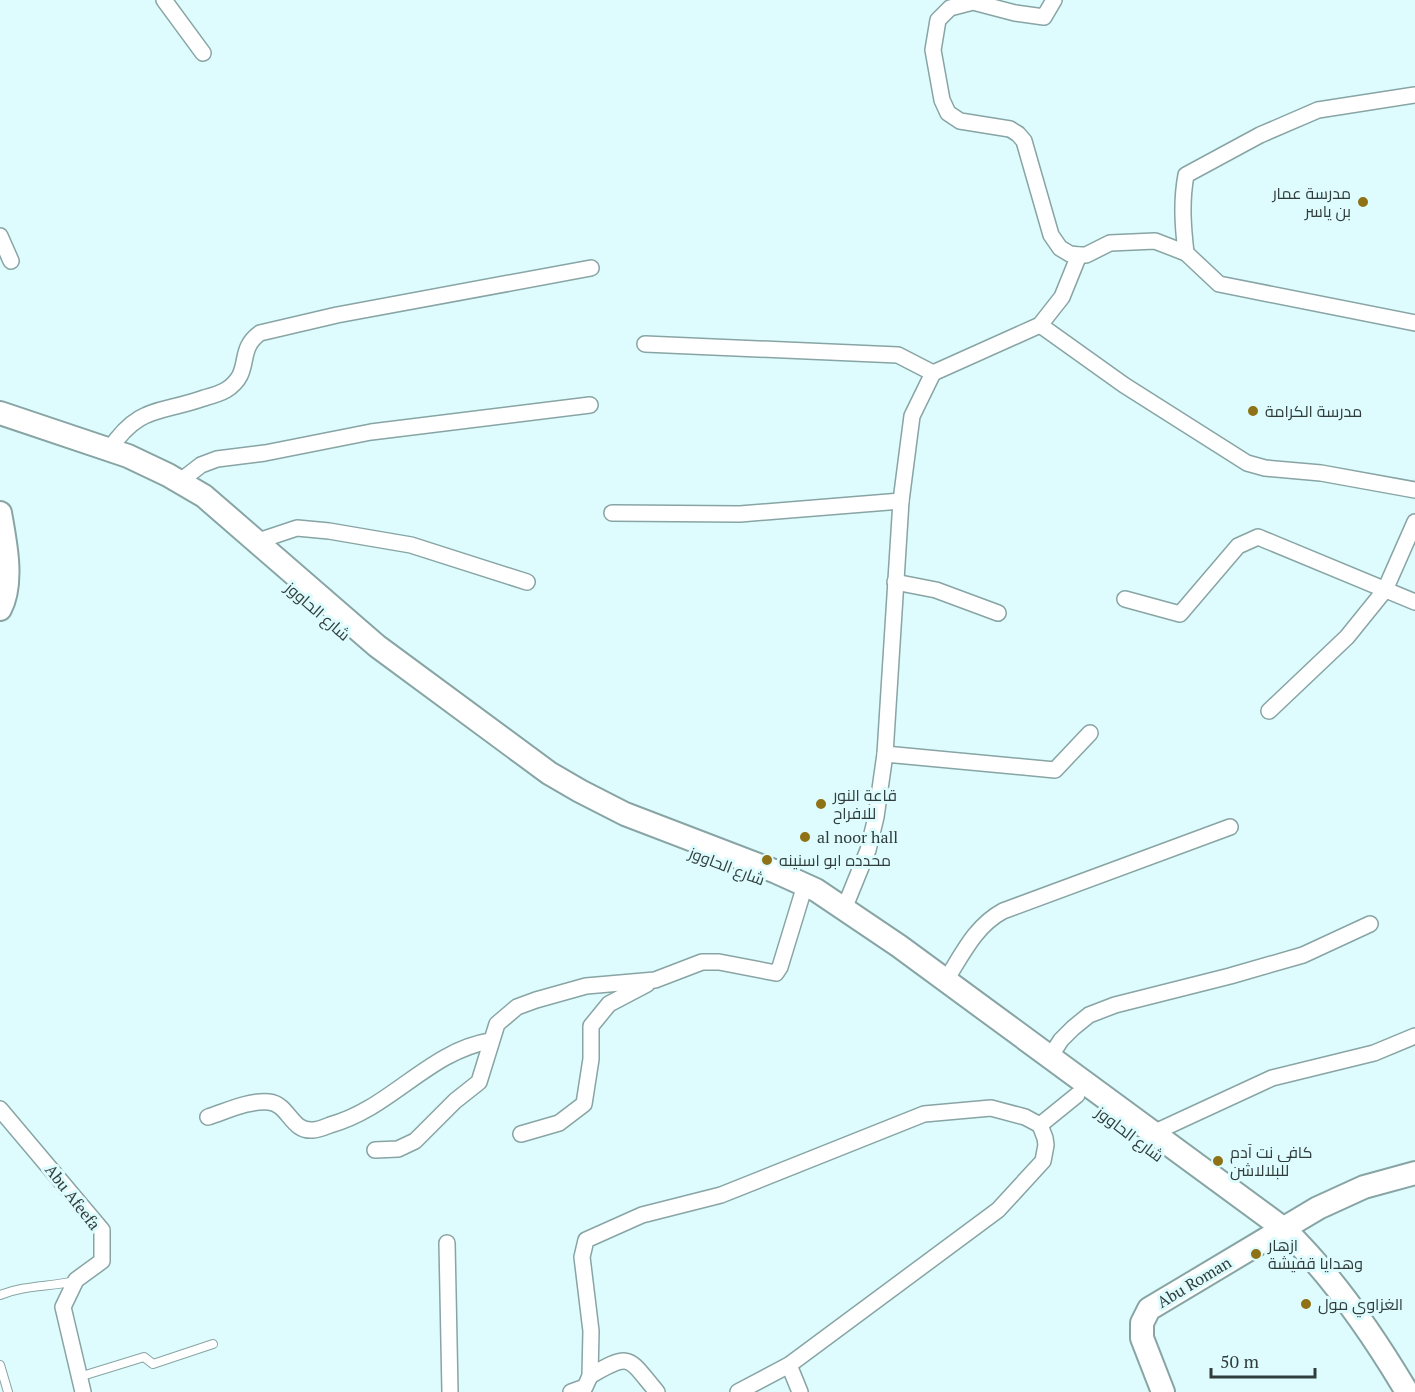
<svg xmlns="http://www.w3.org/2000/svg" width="1415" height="1392" viewBox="0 0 1415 1392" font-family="'PT Serif',Cairo,serif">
	<rect width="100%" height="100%" fill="#defcfd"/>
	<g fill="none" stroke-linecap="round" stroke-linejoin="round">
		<!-- lane casing -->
		<g stroke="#88a4a4" stroke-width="10">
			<g id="lane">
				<path d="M 0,1295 C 25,1285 49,1287 75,1281"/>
				<polyline points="0,1365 8,1392"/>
				<polyline points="79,1377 144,1357 153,1364 213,1344"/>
			</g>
		</g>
		<!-- street casing -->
		<g stroke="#88a4a4" stroke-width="18">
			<g id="street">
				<polyline points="164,0 203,53"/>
				<polyline points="1054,0 1044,17 1015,13 973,2 950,8 938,20 933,50 942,100 948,113 960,121 1010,129 1018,134 1024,141 1051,235 1060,248 1070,254 1079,255 1086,255 1110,243 1155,241 1186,253 1219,284 1415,323"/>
				<polyline points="0,236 11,261"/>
				<path d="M 1186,253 C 1183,227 1181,202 1186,175 L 1260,135 L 1318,110 L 1415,95"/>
				<polyline points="1040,325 1124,385 1247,463 1265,468 1321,473 1415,490"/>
				<polyline points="645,344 898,355 933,373"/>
				<path d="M 109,450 C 139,405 159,414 204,398 C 211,396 219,394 226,390 C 254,372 235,351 260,333 L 337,315 L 591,268"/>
				<polyline points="179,482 201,465 217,459 265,453 371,432 590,405"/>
				<polyline points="612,513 740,514 901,501"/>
				<polyline points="258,541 297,528 329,531 411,545 527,582"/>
				<polyline points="895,582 936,590 998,613"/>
				<polyline points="1125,599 1180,614 1238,546 1258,537 1415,602"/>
				<polyline points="1269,711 1347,637 1385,590 1415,522"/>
				<polyline points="885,754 1055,770 1090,733"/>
				<polyline points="844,909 868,850 876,817 885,754 901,501 912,416 933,373 1040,325 1062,297 1079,255"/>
				<path d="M 946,980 C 962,955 975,926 1003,911 L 1230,827"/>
				<polyline points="1050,1057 1061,1040 1073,1028 1089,1015 1115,1005 1230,976 1303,955 1370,924"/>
				<polyline points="0,1109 102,1230 102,1261 76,1280 63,1307 83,1392"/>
				<path d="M 208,1117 C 227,1111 249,1100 269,1102 C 289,1104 291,1132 313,1130 C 318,1130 325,1127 330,1125 C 390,1109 429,1051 490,1041"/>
				<polyline points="1153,1133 1272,1078 1374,1053 1415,1036"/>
				<polyline points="521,1134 559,1123 584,1104 591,1059 591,1026 609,1004 647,984"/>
				<polyline points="375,1150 398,1149 415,1141 455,1101 479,1082 497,1024 517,1007 536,1000 586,986 655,980 702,962 719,962 776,973 780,967 805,885"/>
				<polyline points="447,1243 450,1392"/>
				<polyline points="789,1365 800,1392"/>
				<path d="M 590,1376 C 632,1351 628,1358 657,1392"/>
				<polyline points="571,1392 585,1387 590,1376 591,1331 582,1257 586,1240 642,1215 721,1195 924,1114 991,1108 1025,1117 1040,1125 1077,1095"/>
				<polyline points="738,1392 789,1365 998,1210 1043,1161 1046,1145 1045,1138 1040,1125"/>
			</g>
		</g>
		<!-- secondary casing -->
		<g stroke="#88a4a4" stroke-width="26">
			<g id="secondary">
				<path d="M 0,413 L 128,456 L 168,475 L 204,496 L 377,646 L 549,773 L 580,791 L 625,814 L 774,871 L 816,890 L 899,946 L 1284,1229 C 1333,1276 1372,1333 1407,1392"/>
				<path d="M 0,513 C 5,541 14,583 0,609"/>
				<polyline points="1163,1392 1142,1338 1142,1323 1149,1309 1318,1208 1364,1187 1415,1173"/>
			</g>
		</g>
		<!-- lane -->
		<use href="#lane" stroke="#fff" stroke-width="8"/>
		<!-- street -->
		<use href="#street" stroke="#fff" stroke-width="15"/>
		<!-- secondary -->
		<use href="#secondary" stroke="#fff" stroke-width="22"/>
	</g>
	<!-- markers -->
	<g fill="#8f7116" stroke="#defcfd" stroke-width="2">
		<circle cx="1363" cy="202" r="6"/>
		<circle cx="1253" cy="411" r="6"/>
		<circle cx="821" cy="804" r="6"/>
		<circle cx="805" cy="837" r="6"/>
		<circle cx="767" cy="860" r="6"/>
		<circle cx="1218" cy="1161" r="6"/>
		<circle cx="1256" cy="1254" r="6"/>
		<circle cx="1306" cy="1304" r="6"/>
	</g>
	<g text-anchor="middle" stroke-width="6" stroke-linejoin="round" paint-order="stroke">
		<!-- poi labels -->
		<g font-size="16" fill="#313d3d" stroke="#defcfd" text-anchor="start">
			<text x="1351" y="199" text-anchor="end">مدرسة عمار<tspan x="1351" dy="18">بن ياسر</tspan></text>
			<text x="1265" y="417">مدرسة الكرامة</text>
			<text x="833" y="801">قاعة النور<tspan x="833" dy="18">للافراح</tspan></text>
			<text x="817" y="843">al noor hall</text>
			<text x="779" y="866">محدده ابو اسنينه</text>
			<text x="1230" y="1158">كافي نت آدم<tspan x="1230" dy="18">للبلالاشن</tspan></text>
			<text x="1268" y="1251">ازهار<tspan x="1268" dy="18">وهدايا قفيشة</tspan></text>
			<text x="1318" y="1310">الغزاوي مول</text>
		</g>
		<!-- street labels -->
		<g font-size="16" fill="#313d3d" stroke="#defcfd">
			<text transform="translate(318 611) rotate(41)" y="6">شارع الحاووز</text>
			<text transform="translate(727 866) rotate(21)" y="6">شارع الحاووز</text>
			<text transform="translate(1130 1134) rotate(37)" y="6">شارع الحاووز</text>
			<text transform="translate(73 1197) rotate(52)" y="6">Abu Afeefa</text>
			<text transform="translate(1194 1282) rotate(-31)" y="6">Abu Roman</text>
		</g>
	</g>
	<!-- scale -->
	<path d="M1211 1368v9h104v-9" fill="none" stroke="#313d3d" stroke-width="3"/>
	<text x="1220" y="1368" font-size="18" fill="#313d3d" stroke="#defcfd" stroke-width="4.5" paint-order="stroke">50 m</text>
</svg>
